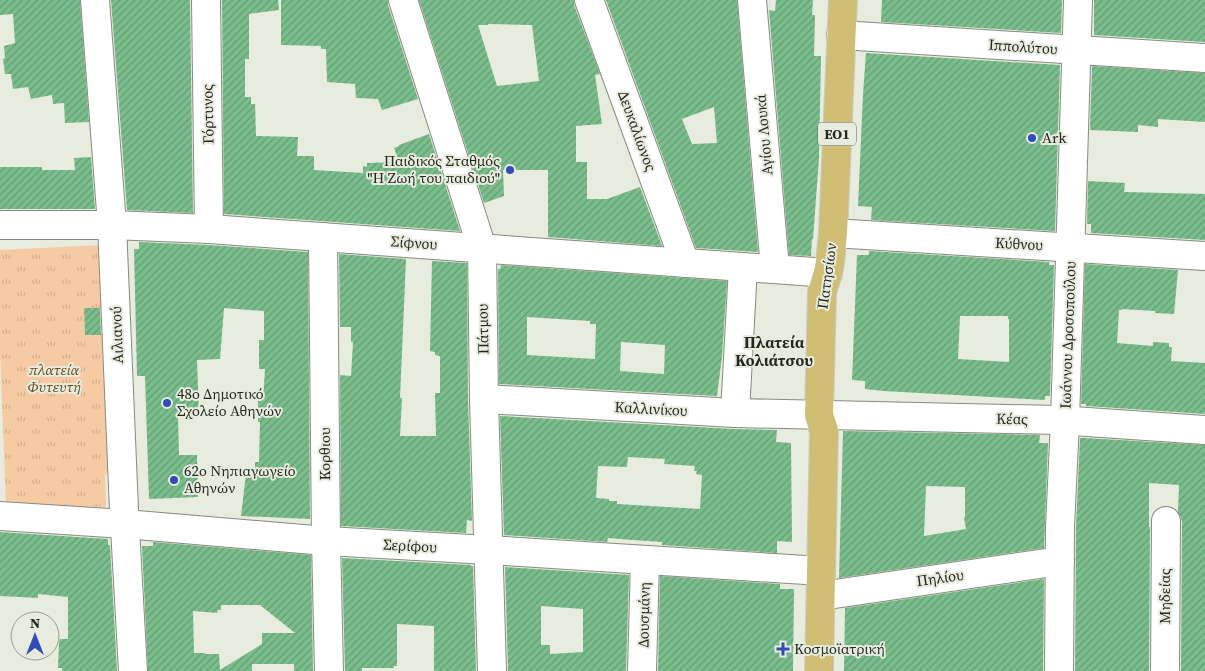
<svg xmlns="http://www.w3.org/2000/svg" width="1205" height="671" viewBox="0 0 1205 671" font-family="'Source Serif 4',serif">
	<defs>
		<pattern id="park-tufts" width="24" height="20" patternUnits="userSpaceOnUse" patternTransform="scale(1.25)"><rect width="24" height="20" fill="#f6cba4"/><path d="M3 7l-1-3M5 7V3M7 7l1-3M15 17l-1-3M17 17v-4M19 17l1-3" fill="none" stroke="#d3ae8d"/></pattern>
		<pattern id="building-hatch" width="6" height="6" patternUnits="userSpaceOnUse" patternTransform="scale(1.25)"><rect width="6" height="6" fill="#7bbe8d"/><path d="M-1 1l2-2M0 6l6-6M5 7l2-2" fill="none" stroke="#659a73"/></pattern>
	</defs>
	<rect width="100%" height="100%" fill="#e7ecde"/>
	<!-- park -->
	<polygon fill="url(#park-tufts)" points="103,245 105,308 84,309 85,335 106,334 110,472 105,475 106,507 6,504 0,353 0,250"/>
	<!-- building -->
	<g fill="url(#building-hatch)" fill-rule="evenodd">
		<polygon points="0,0 80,0 89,122 65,123 64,103 53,104 52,95 31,99 28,87 13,89 11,74 5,74 3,59 5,58 4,46 15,43 13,14 0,15"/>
		<polygon points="111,0 190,0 193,213 127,210"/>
		<polygon points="222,0 278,0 279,10 249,14 249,59 245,59 245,97 251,97 251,104 255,104 256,136 298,137 297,156 314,156 314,170 363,173 363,166 367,167 367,163 399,162 394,148 399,146 399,145 429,134 460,231 224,214"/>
		<polygon points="281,0 388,0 388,5 418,99 382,110 378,99 356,98 355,84 327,82 326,49 321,49 321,46 281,45"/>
		<path d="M 419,0 L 574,0 L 574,5 L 600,74 L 595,75 L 602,124 L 576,126 L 576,162 L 587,162 L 587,199 L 607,199 L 640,187 L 662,246 L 548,237 L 548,170 L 503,170 L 504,196 L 484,203 ZM 488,24 L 532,25 L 539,81 L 497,86 L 478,25 L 488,25 Z"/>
		<path d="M 606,0 L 737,0 L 758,252 L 696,248 ZM 714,107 L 717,143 L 692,144 L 682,119 Z"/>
		<polygon points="776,0 813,0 812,15 815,15 814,56 821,56 819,158 813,239 812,239 811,256 789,255 769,10 775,11"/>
		<polygon points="882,0 1062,0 1061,33 881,22"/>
		<polygon points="1094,0 1205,0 1205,42 1094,35"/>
		<polygon points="866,53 1060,65 1055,231 871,220 872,207 858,206 863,94"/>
		<polygon points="1092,66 1205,73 1205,122 1158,119 1158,127 1138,125 1138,132 1090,130"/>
		<polygon points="91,157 95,209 0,209 0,167 42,167 42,170 75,170 74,158"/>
		<polygon points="1088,181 1125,183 1124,192 1205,194 1205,240 1091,233 1091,224 1087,224"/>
		<polygon points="139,242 208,245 308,252 310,519 241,516 246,474 255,474 255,462 259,462 260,422 258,422 258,400 263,400 265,369 259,369 259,340 264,340 264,311 224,308 220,359 197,360 199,414 178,415 179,455 197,455 198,497 149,499 145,376 137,376 134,249 139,249"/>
		<path d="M 869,251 L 1049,262 L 1049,265 L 1054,265 L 1050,396 L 1045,396 L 1045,400 L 884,391 L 865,389 L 865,381 L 852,380 L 857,255 L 869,255 ZM 960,316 L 1008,316 L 1008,319 L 1009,319 L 1009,362 L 958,359 Z"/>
		<polygon points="339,254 406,259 400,398 402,398 400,436 436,436 435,393 440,393 440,356 435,355 435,352 430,351 432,261 467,263 468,399 472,521 467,520 466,533 341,526 340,375 351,376 353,342 351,342 351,327 340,327"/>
		<polygon points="1085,264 1178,270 1174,314 1155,313 1155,311 1122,309 1122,310 1119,310 1117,343 1153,346 1153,342 1169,343 1169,347 1172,347 1171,361 1205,363 1205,414 1086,406 1086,404 1081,404"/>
		<path d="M 501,265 L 727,281 L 722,356 L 717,396 L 499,384 L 498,269 L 500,269 ZM 527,317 L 590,321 L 590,324 L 596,324 L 595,359 L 527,355 ZM 621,342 L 665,345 L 664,374 L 620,371 Z"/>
		<polygon points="84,308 100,308 101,335 85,335"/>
		<path d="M 500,416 L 734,429 L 777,430 L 776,442 L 791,443 L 792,542 L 777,541 L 777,553 L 662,545 L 662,542 L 633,540 L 608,538 L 607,542 L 504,535 ZM 628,457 L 665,459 L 664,464 L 695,466 L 694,471 L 697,471 L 696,474 L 702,475 L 700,509 L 617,504 L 617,501 L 609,501 L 609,499 L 596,498 L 598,466 L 627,467 Z"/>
		<path d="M 843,431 L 1040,435 L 1039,443 L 1048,443 L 1044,548 L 839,578 ZM 926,486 L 965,487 L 965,517 L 964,518 L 966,529 L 924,536 Z"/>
		<polygon points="1080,438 1085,438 1205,445 1205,671 1181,671 1182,521 1178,512 1179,485 1149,483 1149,527 1150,527 1149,671 1075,671 1076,527"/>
		<polygon points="0,532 108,539 108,545 110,545 117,671 62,671 62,668 58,668 59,642 60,639 68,639 68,597 38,594 38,598 0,596"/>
		<path d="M 153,542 L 311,555 L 313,671 L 294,671 L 294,664 L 252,664 L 252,671 L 148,671 L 142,546 L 153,546 ZM 221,605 L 260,605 L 295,633 L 262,633 L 262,644 L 220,670 L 219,654 L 205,654 L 205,653 L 194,653 L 193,611 L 217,613 L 218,610 L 221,610 Z"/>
		<polygon points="342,558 471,565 471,566 473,566 476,671 434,671 434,626 397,624 397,666 394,666 394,668 362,668 362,671 345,671"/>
		<path d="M 505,567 L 629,575 L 626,671 L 508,671 ZM 541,606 L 583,609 L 583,652 L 550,654 L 550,645 L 541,645 Z"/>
		<polygon points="660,576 780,584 780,589 794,589 793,671 658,671"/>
		<polygon points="1044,579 1043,671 844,671 845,608"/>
	</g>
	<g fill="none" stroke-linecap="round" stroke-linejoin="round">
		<!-- minor casing -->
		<g stroke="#868b7e" stroke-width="30">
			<g id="minor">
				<polyline points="95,0 112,225 124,510 133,671"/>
				<polyline points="206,0 209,229"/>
				<polyline points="403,0 482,248 484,399 492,671"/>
				<polyline points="589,0 685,263"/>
				<polyline points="752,0 775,269"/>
				<polyline points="841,35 1205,58"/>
				<polyline points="0,225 112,225 209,229 828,273"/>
				<polyline points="833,233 1205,256"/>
				<polyline points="323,237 326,541 329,671"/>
				<polyline points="484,399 735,413 1058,420 1205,430"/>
				<polyline points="735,413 743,267"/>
				<polyline points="0,516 125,524 326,541 489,550 821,571"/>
				<polyline points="821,596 1060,561"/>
				<polyline points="642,671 645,560"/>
				<polyline points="1059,671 1060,527 1065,421 1078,0"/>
				<polyline points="1165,671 1166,521"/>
			</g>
		</g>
		<!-- major casing -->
		<g stroke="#cacbca" stroke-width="30">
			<polyline id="major" points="819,671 824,431 819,415 822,292 828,273 830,262 833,233 843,0"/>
		</g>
		<!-- minor -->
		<use href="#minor" stroke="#fff" stroke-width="28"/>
		<!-- major -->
		<use href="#major" stroke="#d0be75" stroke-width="28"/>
	</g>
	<!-- markers -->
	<g fill="#324bbc" stroke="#e7ecde" stroke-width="2">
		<circle cx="1032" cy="138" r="5"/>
		<circle cx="510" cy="170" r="5"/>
		<circle cx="167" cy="403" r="5"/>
		<circle cx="174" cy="480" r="5"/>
		<path d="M780.5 641.5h5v5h5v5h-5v5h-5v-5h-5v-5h5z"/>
	</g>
	<g text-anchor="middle" stroke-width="4" stroke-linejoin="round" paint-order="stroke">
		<!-- shield labels -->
		<rect fill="#e7ecde" stroke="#5e615a" stroke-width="1" x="818" y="122.5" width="38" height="23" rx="4"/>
		<g font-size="14" font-weight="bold" fill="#242621">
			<text x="837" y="139">ΕΟ1</text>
		</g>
		<!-- street labels -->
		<g font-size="15" fill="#242621" stroke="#e7ecde">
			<text transform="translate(1023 47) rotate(4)" y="5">Ιππολύτου</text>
			<text transform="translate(208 114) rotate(-91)" y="5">Γόρτυνος</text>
			<text transform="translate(637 131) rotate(70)" y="5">Δευκαλίωνος</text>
			<text transform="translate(764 135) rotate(-95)" y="5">Αγίου Λουκά</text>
			<text transform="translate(414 243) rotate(4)" y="5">Σίφνου</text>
			<text transform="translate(1019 244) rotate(3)" y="5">Κύθνου</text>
			<text transform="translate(827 276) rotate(-82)" y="5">Πατησίων</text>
			<text transform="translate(483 329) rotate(-91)" y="5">Πάτμου</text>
			<text transform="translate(117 335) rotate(-92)" y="5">Αιλιανού</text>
			<text transform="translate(1068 335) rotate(-88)" y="5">Ιωάννου Δροσοπούλου</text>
			<text transform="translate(651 409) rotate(3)" y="5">Καλλινίκου</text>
			<text transform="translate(1012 419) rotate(1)" y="5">Κέας</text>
			<text transform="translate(325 454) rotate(-90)" y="5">Κορθιου</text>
			<text transform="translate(410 546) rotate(3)" y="5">Σερίφου</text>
			<text transform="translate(940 578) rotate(-8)" y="5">Πηλίου</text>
			<text transform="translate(1165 596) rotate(-90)" y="5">Μηδείας</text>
			<text transform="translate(644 615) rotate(-89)" y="5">Δουσμάνη</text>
		</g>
		<!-- poi labels -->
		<g font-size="15" fill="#242621" stroke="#e7ecde" text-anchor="start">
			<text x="1042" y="143">Ark</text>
			<text x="500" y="166" text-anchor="end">Παιδικός Σταθμός<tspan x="500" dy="17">"Η Ζωή του παιδιού"</tspan></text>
			<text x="177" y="399">48ο Δημοτικό<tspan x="177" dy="17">Σχολείο Αθηνών</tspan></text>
			<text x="184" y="476">62ο Νηπιαγωγείο<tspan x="184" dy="17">Αθηνών</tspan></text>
			<text x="794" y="654">Κοσμοϊατρική</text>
		</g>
		<!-- park labels -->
		<g font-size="15" font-style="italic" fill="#6f471e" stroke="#e7ecde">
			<text x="54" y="375">πλατεία<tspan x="54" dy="17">Φυτευτή</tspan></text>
		</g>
		<!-- neighbourhood labels -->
		<g font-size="16" font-weight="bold" fill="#242621" stroke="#e7ecde">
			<text x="774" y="348">Πλατεία<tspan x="774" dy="18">Κολιάτσου</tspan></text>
		</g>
	</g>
	<!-- north arrow -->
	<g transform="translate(35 636)"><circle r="24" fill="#e7ecde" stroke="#999d92"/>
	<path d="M0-4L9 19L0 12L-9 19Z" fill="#324bbc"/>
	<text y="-8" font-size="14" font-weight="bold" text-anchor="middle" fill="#242621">N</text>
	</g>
</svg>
